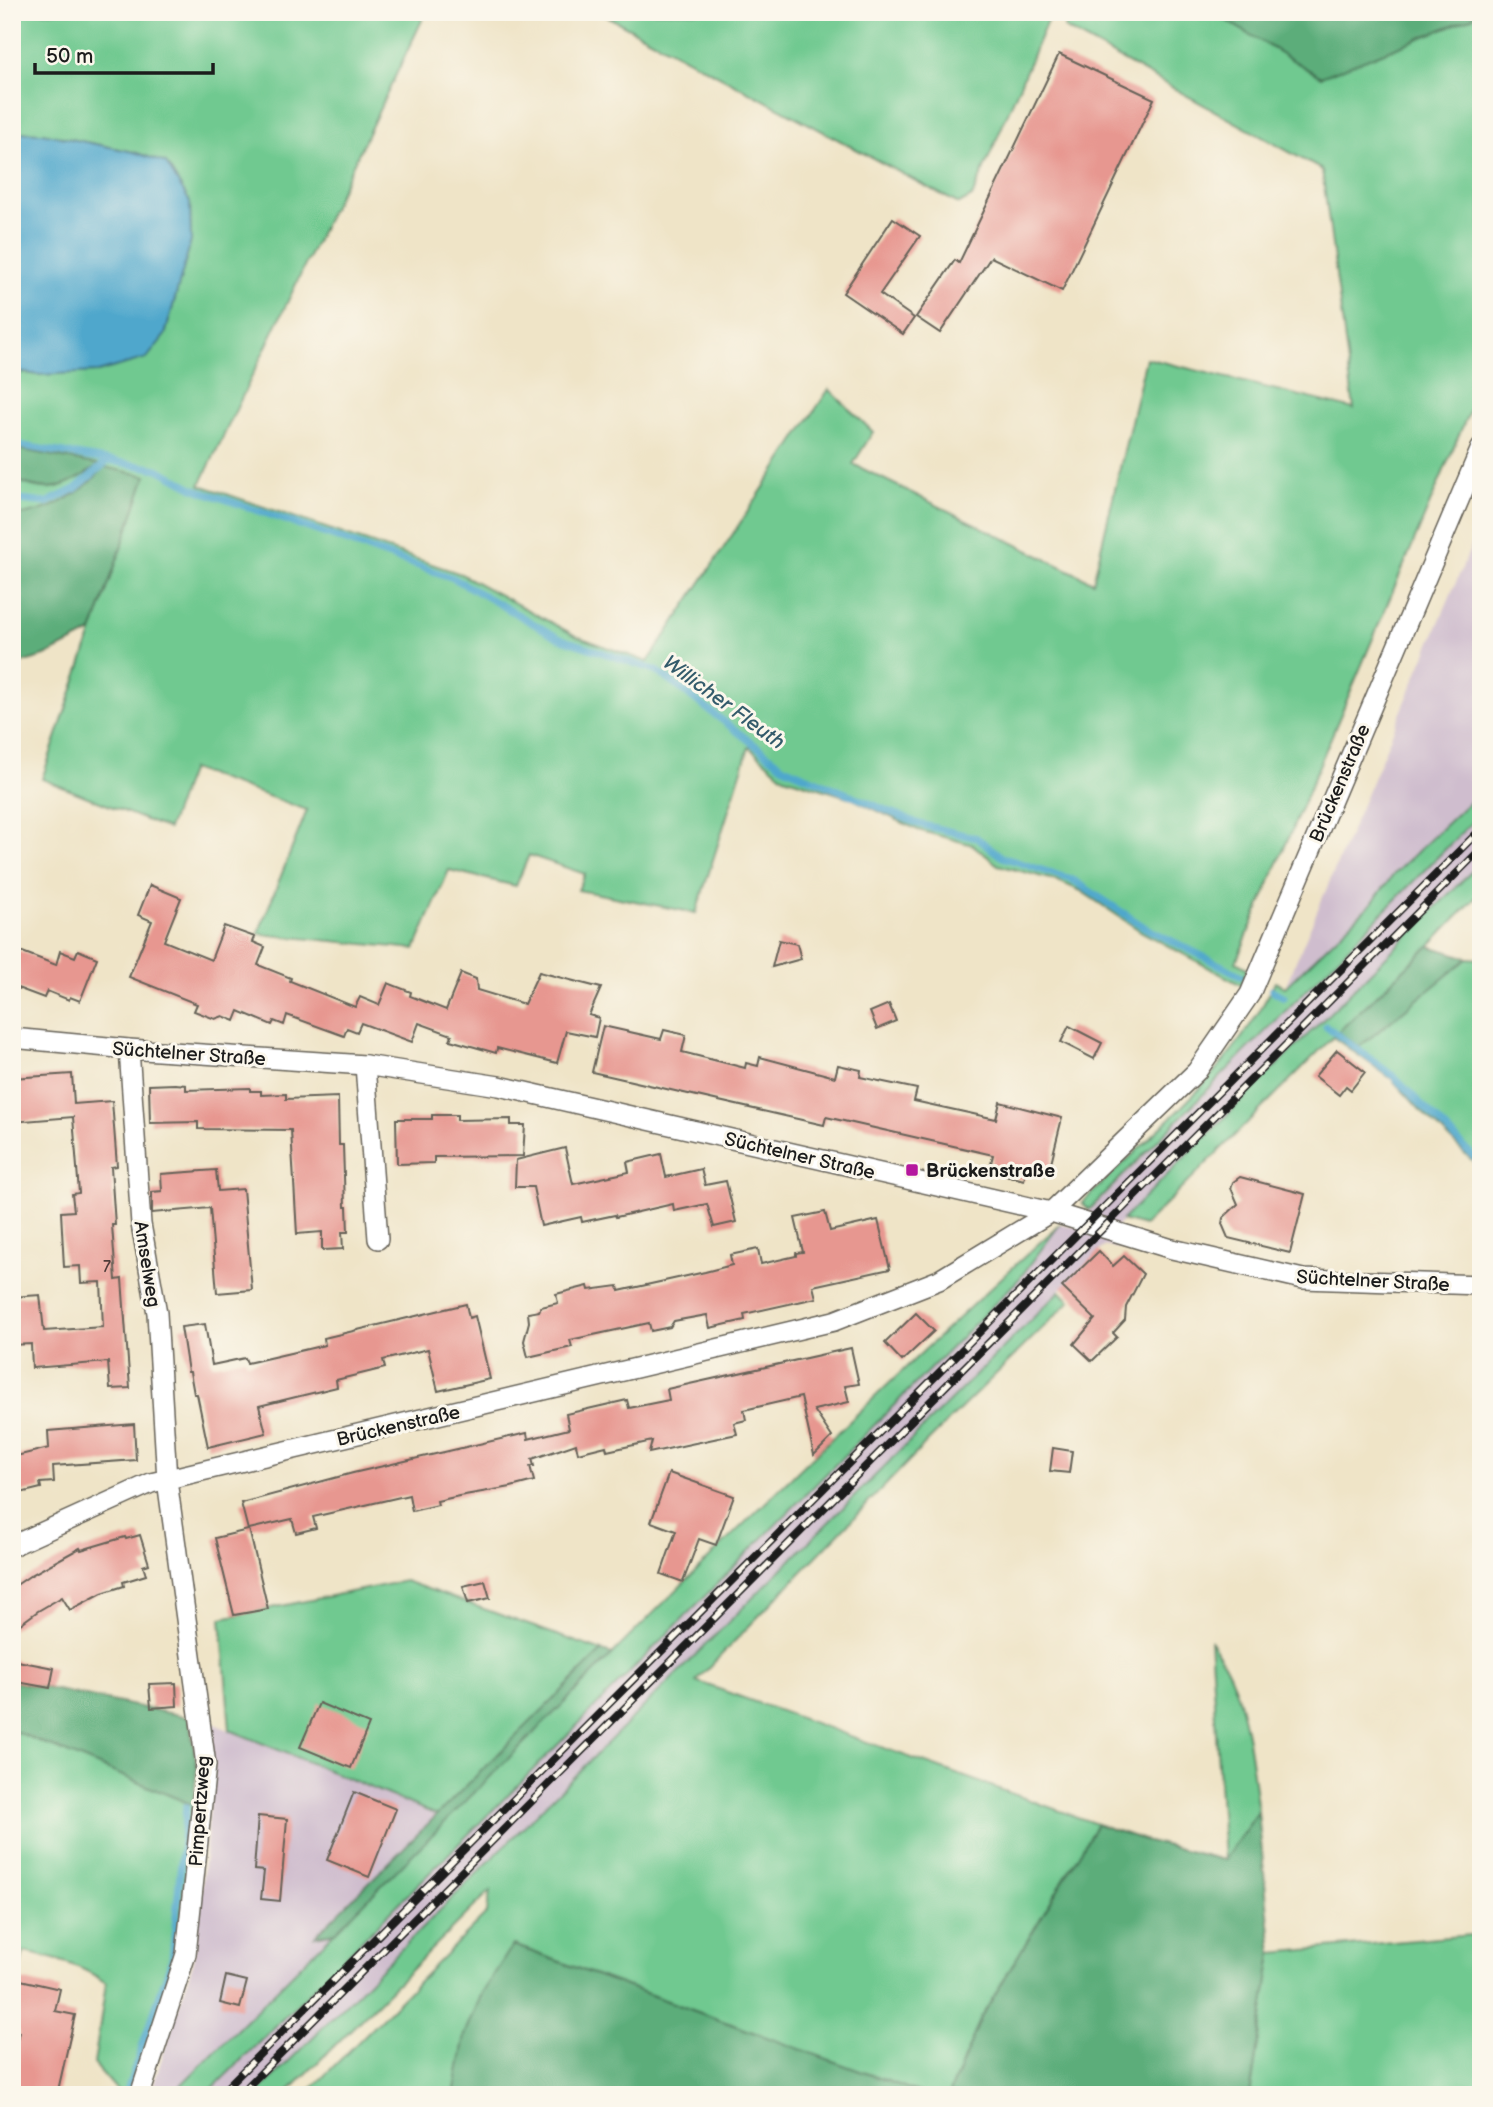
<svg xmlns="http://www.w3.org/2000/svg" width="1493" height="2107" viewBox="0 0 1493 2107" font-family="'Balsamiq Sans',sans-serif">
	<rect width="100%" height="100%" fill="#fbf7ec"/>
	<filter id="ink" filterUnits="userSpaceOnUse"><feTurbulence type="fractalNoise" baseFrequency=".0143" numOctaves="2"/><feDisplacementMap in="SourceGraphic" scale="14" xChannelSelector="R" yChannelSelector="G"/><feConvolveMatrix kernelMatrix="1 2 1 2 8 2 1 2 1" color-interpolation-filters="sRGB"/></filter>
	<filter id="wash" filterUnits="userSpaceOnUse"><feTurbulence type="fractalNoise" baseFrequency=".00686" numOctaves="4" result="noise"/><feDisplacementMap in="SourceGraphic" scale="28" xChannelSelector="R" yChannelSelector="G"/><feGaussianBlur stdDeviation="1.57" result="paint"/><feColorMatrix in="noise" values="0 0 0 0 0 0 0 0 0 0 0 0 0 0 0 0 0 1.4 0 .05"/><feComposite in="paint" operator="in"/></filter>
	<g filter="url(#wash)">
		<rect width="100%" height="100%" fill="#efe4c7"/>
		<!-- industrial -->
		<g fill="#cfbdce">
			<polygon points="1481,523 1481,791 1395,873 1371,903 1285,987"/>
			<polygon points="1481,813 1481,862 1107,1236 1128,1242 1122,1249 1105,1246 1099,1251 255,2095 206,2095 523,1780 1020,1278 1060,1224 1074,1227"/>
			<polygon points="207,1721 437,1815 316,1935 335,1932 171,2095 150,2095 194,1960 214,1767"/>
		</g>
		<!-- green -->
		<g fill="#6fc990" stroke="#467256" stroke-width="2">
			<path d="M 12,12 L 426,12 L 200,485 L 461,574 L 576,636 L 648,662 L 829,389 L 873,432 L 853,464 L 1093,582 L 1146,358 L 1354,409 L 1322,170 L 1064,28 L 1071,12 L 1212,12 L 1321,77 L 1473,17 L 1476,12 L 1481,12 L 1481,383 L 1236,962 L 1247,968 L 1241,985 L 1142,932 L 1081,891 L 1058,881 L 998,865 L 973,845 L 918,830 L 851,798 L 784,777 L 749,747 L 696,913 L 578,890 L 585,874 L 529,855 L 516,886 L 449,870 L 415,949 L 258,934 L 307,810 L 191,769 L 168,829 L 42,779 L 146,476 L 104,467 C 82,494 48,514 12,516 L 12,478 C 53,498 63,486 99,465 L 12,448 L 12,371 L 39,375 L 165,335 L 191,241 L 190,202 L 166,163 L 134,152 L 42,133 L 12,132 Z"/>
			<polygon points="599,12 1051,12 972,197 959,204"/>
			<path d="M 1481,791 L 1481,813 L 1089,1210 L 1082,1203 C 1150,1135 1233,1071 1275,982 L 1285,987 L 1371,904 L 1395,873 Z"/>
			<polygon points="1481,862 1481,892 1429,946 1338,1032 1359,1047 1468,958 1481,959 1481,1183 1474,1162 1423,1113 1392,1079 1333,1037 1144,1226 1122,1220"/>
			<path d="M 1060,1224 L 1020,1278 L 523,1780 L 206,2095 L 171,2095 C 466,1803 754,1503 1060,1224 Z"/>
			<polygon points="1060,1291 1070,1301 930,1439 696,1681 1097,1824 981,2018 949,2095 926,2095 514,1945 482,1993 465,2035 454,2095 305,2095 487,1913 490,1891 285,2095 255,2095"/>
			<polygon points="405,1581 602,1651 437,1815 230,1730 221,1618"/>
			<path d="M 1210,1639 C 1217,1652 1226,1665 1231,1678 C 1248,1720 1252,1767 1258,1812 L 1224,1860 Z"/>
			<path d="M 12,1730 L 193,1805 L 177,1959 L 133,2095 L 121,2095 L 94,2064 L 106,1983 C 82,1965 53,1958 24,1952 L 19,1972 L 12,1971 Z"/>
			<polygon points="1481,1934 1481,2095 1250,2095 1272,1953"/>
		</g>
		<!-- forest -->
		<g fill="#5bad7a" stroke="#3c644b" stroke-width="2">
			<polygon points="1212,12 1476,12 1473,17 1321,77"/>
			<path d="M 12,448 L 100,465 C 66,486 50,497 12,478 Z"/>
			<path d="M 104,467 L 146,476 L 92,632 L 45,656 L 12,666 L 12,516 C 48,514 82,494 104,467 Z"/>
			<polygon points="1429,946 1468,958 1359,1047 1338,1032"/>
			<polygon points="602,1651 613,1654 335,1932 315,1936"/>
			<polygon points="12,1681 189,1717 197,1767 193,1805 12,1730"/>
			<polygon points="1258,1812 1272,1953 1250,2095 949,2095 981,2018 1097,1824 1144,1840 1224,1860"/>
			<polygon points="513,1945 926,2095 454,2095 465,2035 482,1993"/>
		</g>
		<!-- water -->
		<polygon fill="#4fa7cc" stroke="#366274" stroke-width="2" points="12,132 42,133 134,152 166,163 190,202 191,241 165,335 147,358 98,372 39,375 12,371"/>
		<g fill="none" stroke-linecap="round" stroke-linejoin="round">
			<!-- stream -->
			<g stroke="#4fa7cc" stroke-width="7">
				<polyline points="12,444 158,469 195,489 453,578 559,638 657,671 784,767 919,824 977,838 1002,857 1073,880 1146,928 1240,975"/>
				<polyline points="12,499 46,503 75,489 108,461"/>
				<polyline points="1272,990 1284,997"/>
				<polyline points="1326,1026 1392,1075 1478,1161 1481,1176"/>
				<polyline points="126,2094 172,1959 186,1807"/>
			</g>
		</g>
		<g id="blocks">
			<!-- building -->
			<g fill="#e79790">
				<polygon points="1059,54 1154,99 1062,291 991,257 940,333 916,317 955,260 959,263"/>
				<polygon points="893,218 920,236 880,294 914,318 903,334 843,293"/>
				<polygon points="150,885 181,898 164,941 211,960 224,926 255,937 253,942 265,947 258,965 291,978 290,981 355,1007 360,997 379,1005 388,983 411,992 410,996 446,1010 461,973 476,979 477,990 524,1004 539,972 601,988 589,1015 599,1018 595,1037 566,1031 557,1063 497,1048 496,1053 450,1040 452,1035 419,1023 412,1042 361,1023 357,1032 347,1028 344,1036 287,1015 284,1025 274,1021 272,1025 239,1011 235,1021 223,1016 215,1019 194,1011 197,1004 129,977 152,921 138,915"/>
				<polygon points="779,940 797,944 801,959 772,967"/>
				<polygon points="12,948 56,965 60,951 75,957 78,950 97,958 80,1001 70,997 69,1000 47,991 44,998 12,986"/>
				<polygon points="889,1004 896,1021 877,1029 870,1012"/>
				<polygon points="603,1026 661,1039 664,1030 686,1035 682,1052 745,1068 746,1063 758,1066 760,1057 835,1077 838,1065 861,1070 860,1077 917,1089 914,1101 996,1119 1000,1102 1062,1118 1048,1175 1027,1170 1024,1180 989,1171 993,1155 826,1117 824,1125 592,1072"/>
				<polygon points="1069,1026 1102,1043 1094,1059 1061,1042"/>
				<polygon points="1337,1050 1365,1072 1351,1090 1346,1086 1339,1095 1315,1076"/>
				<polygon points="72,1074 74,1104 112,1101 117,1166 111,1167 115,1225 112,1225 116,1280 122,1279 130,1388 110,1389 108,1362 32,1368 31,1344 12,1345 12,1297 40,1295 44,1331 103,1327 101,1282 81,1283 80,1266 64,1267 61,1212 74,1211 72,1194 79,1193 73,1117 12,1122 12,1078"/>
				<polygon points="175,1084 186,1085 186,1090 250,1088 250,1091 261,1091 261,1095 286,1094 286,1099 338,1097 339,1145 343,1145 345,1207 347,1207 348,1232 342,1232 343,1249 322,1250 322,1232 297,1234 291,1130 198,1129 198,1122 150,1123 149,1085"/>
				<polygon points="432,1115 457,1115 457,1120 511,1119 511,1125 525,1125 523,1156 434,1157 434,1163 397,1164 396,1119 432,1119"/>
				<polygon points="565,1148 573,1184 629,1172 627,1162 661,1154 666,1177 701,1169 705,1185 726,1181 736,1222 714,1227 707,1204 674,1211 673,1204 616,1217 615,1215 582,1222 581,1217 541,1226 533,1187 515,1187 516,1160"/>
				<polygon points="216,1170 218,1191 243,1189 252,1290 217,1293 210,1208 152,1213 152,1192 162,1191 161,1174"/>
				<polygon points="1240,1177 1305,1194 1290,1253 1228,1238 1222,1224 1223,1218 1238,1204 1231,1188 1233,1182"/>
				<polygon points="825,1212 830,1231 878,1220 890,1269 813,1286 816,1298 744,1314 745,1320 710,1328 707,1315 674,1321 670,1327 651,1331 649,1323 570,1340 572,1347 528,1357 524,1341 529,1322 528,1313 539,1311 541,1307 558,1303 556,1294 588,1286 589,1290 618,1286 619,1291 705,1272 732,1265 730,1255 758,1249 761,1264 796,1256 796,1253 803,1252 795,1218"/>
				<polygon points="1099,1251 1113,1266 1124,1256 1143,1274 1126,1307 1125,1320 1113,1333 1117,1337 1092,1361 1074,1344 1095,1319 1062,1287"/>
				<polygon points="466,1304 469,1318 475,1316 490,1379 438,1391 428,1349 383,1360 385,1368 336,1380 337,1387 259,1406 266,1433 208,1447 197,1394 194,1394 190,1372 188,1372 181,1327 205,1324 212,1365 245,1358 247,1363 325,1345 324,1338"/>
				<polygon points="916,1313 934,1331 902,1361 885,1343"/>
				<polygon points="851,1348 859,1384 845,1386 849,1402 814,1410 832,1437 814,1455 801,1397 744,1410 746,1420 734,1423 737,1434 649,1453 652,1441 607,1451 606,1446 578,1453 576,1444 532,1459 534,1466 530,1466 534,1481 511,1487 459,1496 437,1501 438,1505 412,1511 409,1495 313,1517 316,1528 296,1533 292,1519 249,1529 268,1609 234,1615 215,1538 248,1530 241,1503 353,1473 527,1433 528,1439 569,1429 566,1414 627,1400 629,1408 669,1400 667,1389"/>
				<polygon points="134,1424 136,1460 53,1466 54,1482 40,1483 41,1488 12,1495 12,1457 49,1448 48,1431"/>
				<polygon points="1053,1448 1072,1451 1069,1473 1050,1471"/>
				<polygon points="669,1473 734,1496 716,1545 699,1539 683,1582 661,1574 676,1531 651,1522"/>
				<polygon points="140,1535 149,1564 143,1566 146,1575 123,1582 124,1586 102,1593 70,1610 62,1597 38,1611 12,1630 12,1588 31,1575 80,1548 81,1550 125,1537 126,1539"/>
				<polygon points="485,1581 490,1598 468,1603 463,1586"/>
				<polygon points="12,1660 54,1668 50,1688 12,1681"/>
				<polygon points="176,1683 177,1706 151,1708 149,1684"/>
				<polygon points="319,1703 369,1724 351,1768 300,1747"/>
				<polygon points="354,1792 396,1809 369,1877 327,1860"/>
				<polygon points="258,1816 287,1819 280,1901 261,1899 264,1871 254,1870"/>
				<polygon points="226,1976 247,1981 240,2008 220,2003"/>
				<polygon points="12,1978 60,1989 55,2011 75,2015 57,2095 24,2095 12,2092 12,2061 19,2032 12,2030"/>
			</g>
		</g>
	</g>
	<g filter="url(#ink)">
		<use href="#blocks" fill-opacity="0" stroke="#666258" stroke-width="2"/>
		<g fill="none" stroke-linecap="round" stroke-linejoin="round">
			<!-- minor casing -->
			<g stroke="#666258" stroke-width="22">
				<g id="minor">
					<polyline points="12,1038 129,1049 365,1065 499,1086 1051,1212 1172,1249 1303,1279 1481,1285"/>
					<polyline points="129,1049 141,1224 157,1313 167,1480 206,1765 186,1954 140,2095"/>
					<polyline points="365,1065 378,1239"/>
					<polyline points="12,1546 151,1483 834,1321 939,1280 1051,1212 1197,1071 1250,994 1481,448"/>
				</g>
			</g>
			<!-- minor -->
			<use href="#minor" stroke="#fff" stroke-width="19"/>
			<!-- rail casing -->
			<g stroke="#1c1c1c" stroke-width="8">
				<g id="rail">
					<polyline points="219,2095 1481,829"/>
					<polyline points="239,2095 1481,849"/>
				</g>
			</g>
			<!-- rail -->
			<use href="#rail" stroke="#fbf7ec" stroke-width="5" stroke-dasharray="16" stroke-linecap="butt"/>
		</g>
	</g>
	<!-- markers -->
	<rect fill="#b5179e" stroke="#fbf7ec" stroke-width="2.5" x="905" y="1163" width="14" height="14" rx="3.5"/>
	<g text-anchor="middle" stroke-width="6" stroke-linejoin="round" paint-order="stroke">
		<!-- number labels -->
		<g font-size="16" fill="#4f3b39">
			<text x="107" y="1272">7</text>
		</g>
		<!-- street labels -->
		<g font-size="19" fill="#1c1c1c" stroke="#fbf7ec">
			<text transform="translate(1339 783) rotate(-67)" y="7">Brückenstraße</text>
			<text transform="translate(189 1053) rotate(4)" y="7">Süchtelner Straße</text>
			<text transform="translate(800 1155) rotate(13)" y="7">Süchtelner Straße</text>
			<text transform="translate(148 1264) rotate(81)" y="7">Amselweg</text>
			<text transform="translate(1373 1280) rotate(3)" y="7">Süchtelner Straße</text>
			<text transform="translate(398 1425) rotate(-13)" y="7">Brückenstraße</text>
			<text transform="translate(199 1811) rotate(-86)" y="7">Pimpertzweg</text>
		</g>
		<!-- poi labels -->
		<g font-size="19" font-weight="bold" fill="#1c1c1c" stroke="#fbf7ec" text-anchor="start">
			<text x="926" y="1177">Brückenstraße</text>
		</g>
		<!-- water labels -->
		<g font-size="21" font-style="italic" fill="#335b6b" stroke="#fbf7ec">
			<text transform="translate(724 702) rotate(36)" y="7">Willicher Fleuth</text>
		</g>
	</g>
	<!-- margin -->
	<rect width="1493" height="2107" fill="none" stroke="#fbf7ec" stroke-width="42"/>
	<!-- scale -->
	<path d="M35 63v10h178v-10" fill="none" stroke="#1c1c1c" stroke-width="3.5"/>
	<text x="46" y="63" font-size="21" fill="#1c1c1c" stroke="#fbf7ec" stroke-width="5" paint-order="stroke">50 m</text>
</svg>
